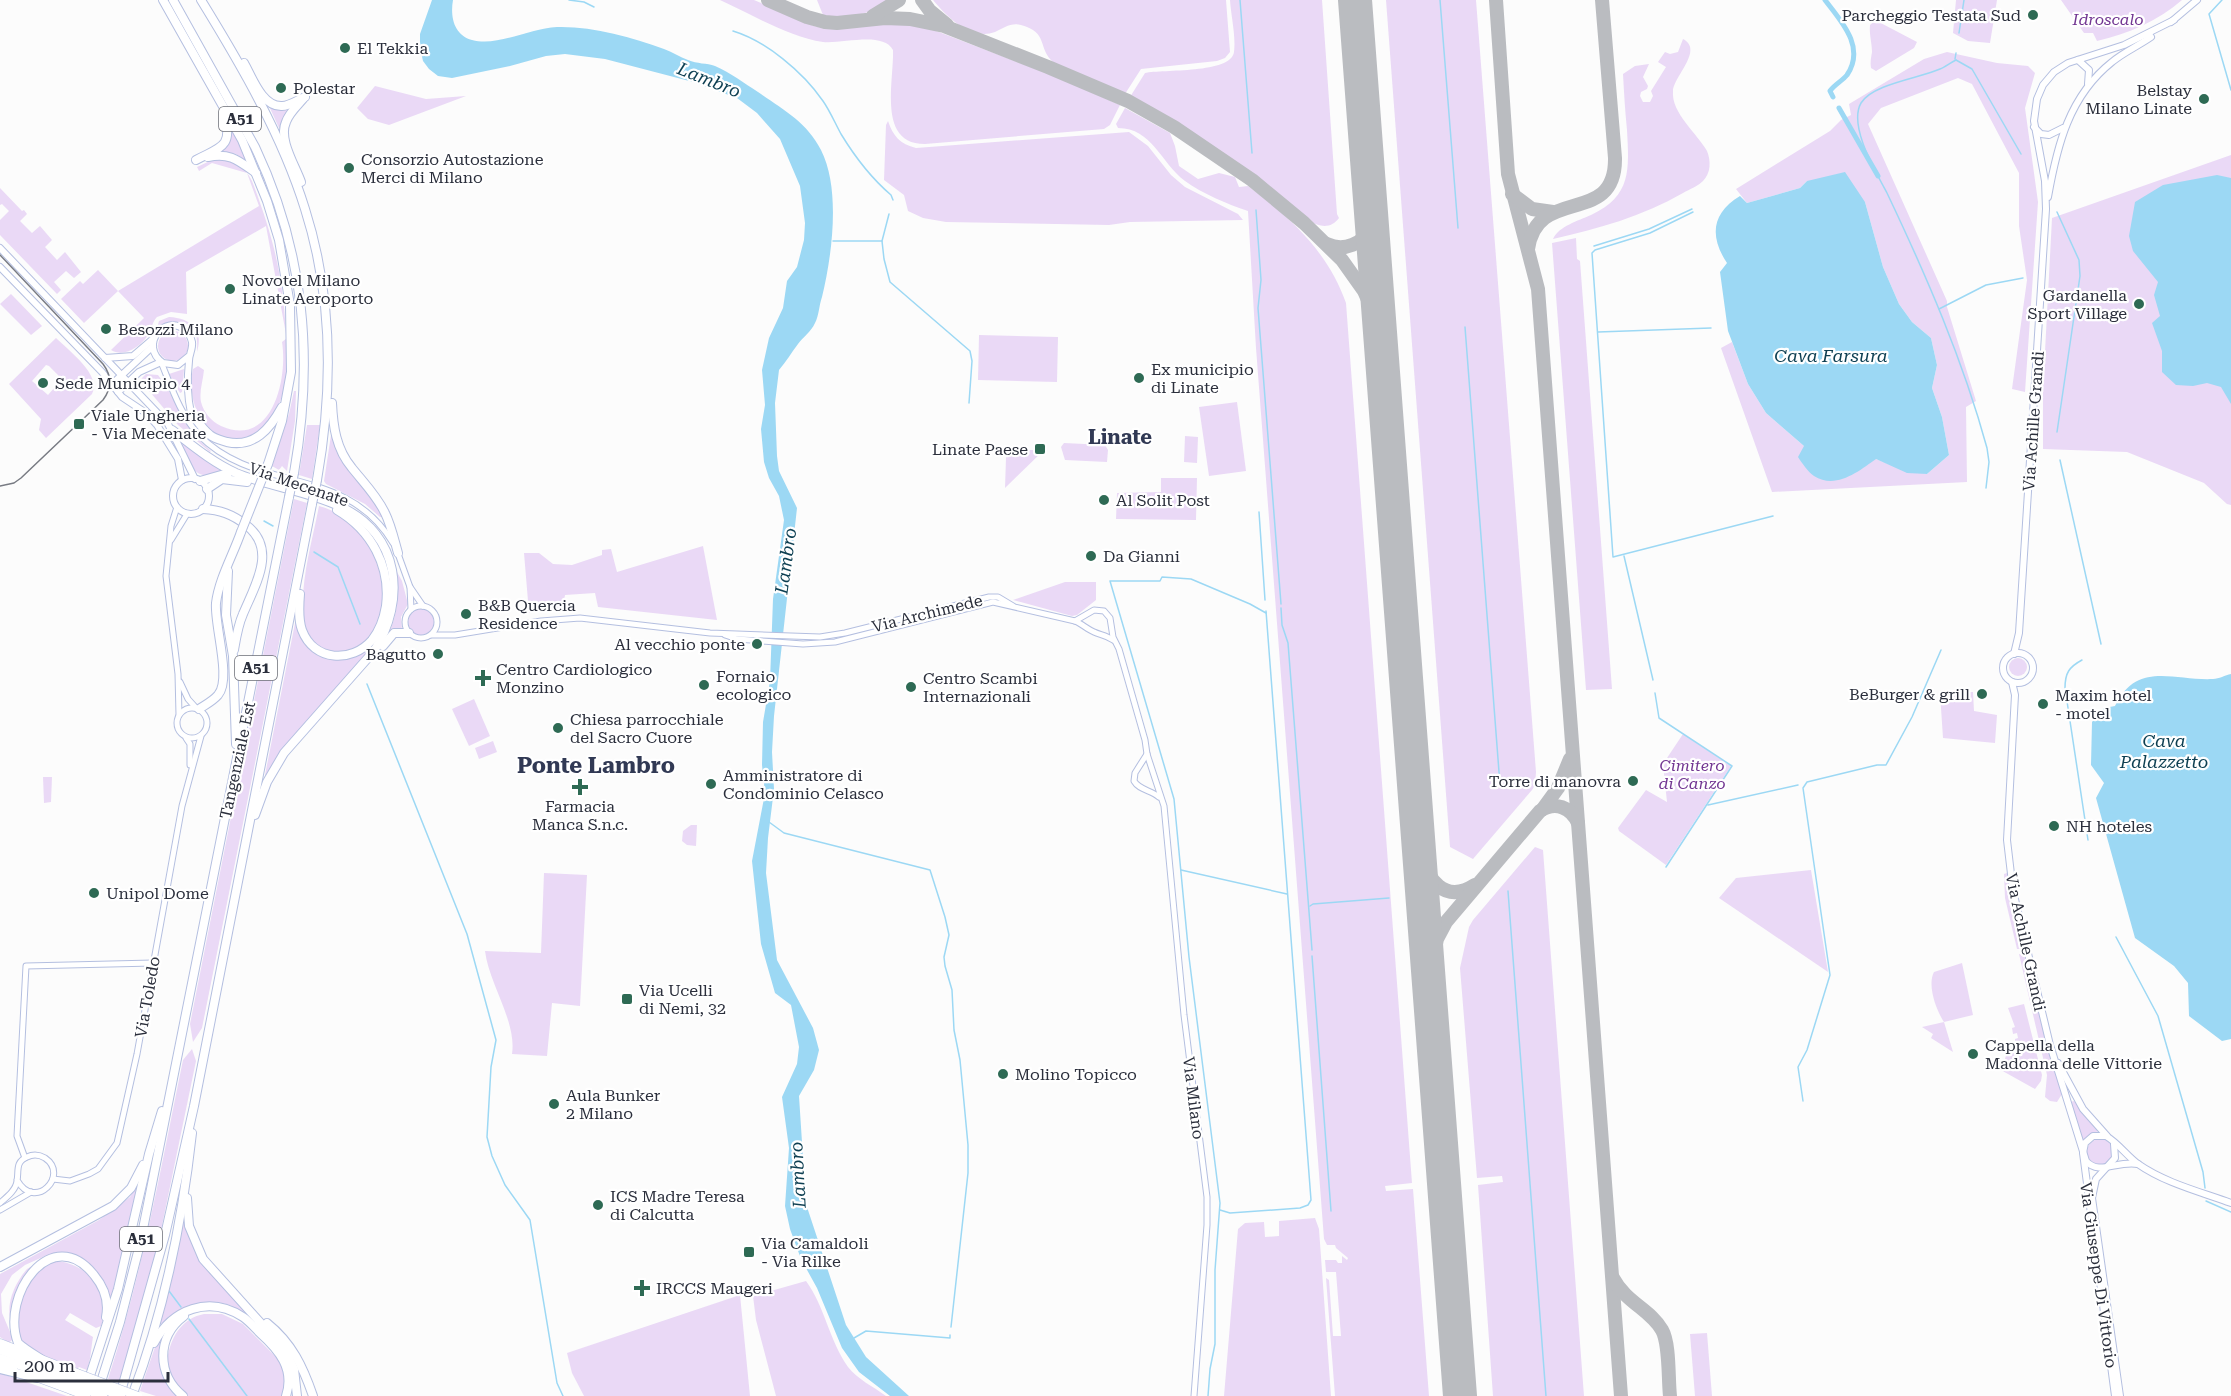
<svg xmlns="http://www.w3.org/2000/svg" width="2231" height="1396" viewBox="0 0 2231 1396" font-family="'Roboto Serif',serif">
	<rect width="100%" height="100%" fill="#fcfcfc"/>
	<!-- green -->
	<g fill="#ead9f6" fill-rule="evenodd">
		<path d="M 720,0 L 754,0 L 814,26 L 828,29 L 897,23 L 931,29 L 1057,77 L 1120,105 L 1110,125 L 1104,129 L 925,144 C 877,144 894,82 893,50 C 883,31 843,44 823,42 C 789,37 751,14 720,0 Z"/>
		<path d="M 817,0 L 890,0 C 872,13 845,22 823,15 Z"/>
		<path d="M 933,0 L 1226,0 L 1230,52 L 1225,58 L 1217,61 L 1141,69 L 1125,94 C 1110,88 1062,70 1053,62 C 1037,47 1049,33 1021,25 C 1012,22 1003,28 995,32 C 971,41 947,17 933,0 Z"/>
		<path d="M 1230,0 L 1322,0 L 1337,214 L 1339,218 C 1331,229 1320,227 1309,221 L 1238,163 L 1180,125 L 1130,97 L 1145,73 C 1163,69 1231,74 1234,52 C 1236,36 1231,16 1230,0 Z"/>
		<polygon points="1386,0 1476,0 1536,772 1535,785 1532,790 1473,859 1450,847"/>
		<polygon points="1956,0 1997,0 1990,43 1968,41 1953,33"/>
		<path d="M 2061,0 L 2182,0 C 2158,21 2128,34 2097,41 L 2093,33 L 2084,33 Z"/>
		<path d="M 1875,20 L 1917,42 L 1914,48 L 1876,71 L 1871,68 C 1870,62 1871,58 1872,52 C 1872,43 1869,34 1870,25 Z"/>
		<path d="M 1683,39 C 1704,50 1674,76 1673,91 C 1671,113 1697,133 1707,151 C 1711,161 1711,173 1703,181 C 1698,186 1690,189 1683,193 C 1643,216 1598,229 1553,239 C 1559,226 1578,221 1591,215 C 1632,196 1629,169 1627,130 C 1625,111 1624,92 1623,74 L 1635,66 L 1649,64 L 1643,77 L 1648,86 L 1647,89 L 1641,92 L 1640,96 L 1643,102 L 1650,102 L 1653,96 L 1651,91 L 1666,67 L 1658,62 L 1665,52 L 1670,54 L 1678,52 Z"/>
		<polygon points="1947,52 1997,63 2028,66 2035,73 2025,108 2038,202 2025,392 2012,389 2027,280 2019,226 2019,173 1972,84 1958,78 1881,108 1868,124 1947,301 1947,307 1976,401 1966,407 1967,482 1772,492 1721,348 1732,342 1748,384 1766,413 1804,446 1876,459 1891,465 1927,474 1949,455 1942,417 1932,388 1937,365 1931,338 1912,322 1899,304 1883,267 1865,202 1807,181 1800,188 1747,203 1736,189 1830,131 1841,120 1851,115 1849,104 1924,59"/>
		<polygon points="375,86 426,99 466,96 389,125 368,119 357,108"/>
		<polygon points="269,106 289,109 281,128 279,128"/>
		<path d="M 1125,108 L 1170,133 L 1175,146 L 1179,166 L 1198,179 L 1219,173 L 1235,177 L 1239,187 L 1248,186 C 1291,218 1328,252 1346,303 L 1412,1183 L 1385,1186 L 1386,1191 L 1413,1189 L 1429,1396 L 1335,1396 L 1326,1278 L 1329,1280 L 1333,1336 L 1341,1336 L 1336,1272 L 1326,1272 L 1325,1260 L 1336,1260 L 1338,1263 L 1342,1263 L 1342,1256 L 1347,1260 L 1348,1258 L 1336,1248 L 1335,1245 L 1327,1245 L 1324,1239 L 1256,348 L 1248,211 C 1227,204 1203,194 1185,181 C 1161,163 1152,128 1118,128 L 1116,124 Z"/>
		<path d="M 888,121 C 893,136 900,144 916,148 L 1129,132 L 1148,146 L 1171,175 L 1185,187 L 1238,214 L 1243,220 L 1130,222 L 1109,225 L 946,222 L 923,218 L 908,211 L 904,195 L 884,180 L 886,125 Z"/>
		<polygon points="232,129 233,129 246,161 236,154 221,151 230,141"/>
		<polygon points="2231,155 2231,505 2227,504 2204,483 2127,452 2043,449 2043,390 2052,218"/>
		<path d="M 216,158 C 232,159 245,166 252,181 C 273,236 283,275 286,334 L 266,226 L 186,272 L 187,314 L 171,312 L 157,317 C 152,322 152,329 148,335 C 140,347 124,358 111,350 L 144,318 L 118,291 L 84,323 L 61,299 L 80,281 L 83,284 L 98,270 L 118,291 L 259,206 L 247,173 L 212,163 L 199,171 L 197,167 Z"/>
		<polygon points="0,188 22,211 24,210 27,214 20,221 32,233 40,226 52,240 45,247 57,260 65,252 81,272 74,278 66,271 54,282 61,290 57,294 0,235 0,220 9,211 2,204 0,205"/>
		<polygon points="1576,238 1577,259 1580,261 1612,689 1586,690 1552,243"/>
		<polygon points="11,294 42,326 31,335 0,304"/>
		<path d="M 169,317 C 191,318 204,330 197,352 C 197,347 198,339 195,333 C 188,317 168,321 157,328 L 159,321 Z"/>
		<circle cx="173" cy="346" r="15"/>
		<polygon points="979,335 1058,337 1057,382 978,380"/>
		<path d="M 56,338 C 69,351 102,375 92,394 L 46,438 L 39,430 L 41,419 L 9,384 ZM 46,365 L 49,366 L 62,379 L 48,395 L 32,381 Z"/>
		<path d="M 287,338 C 288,364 287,400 269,422 C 230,469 182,420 193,369 L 198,366 L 204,370 C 203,381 199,391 201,402 C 204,413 211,421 221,426 C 272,449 288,379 282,342 Z"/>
		<polygon points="184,369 182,392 180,393 169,374"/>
		<path d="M 146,374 L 158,375 C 178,401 184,429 211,451 L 210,452 L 178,425 L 144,385 L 140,383 L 142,378 Z"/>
		<polygon points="294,391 296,391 295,421 287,471 282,466 279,470 272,466 289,414"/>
		<polygon points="1237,402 1246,471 1209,476 1199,407"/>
		<polygon points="307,425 320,425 312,479 299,475"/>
		<polygon points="331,435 339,453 384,517 380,517 365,504 326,484 324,481"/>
		<polygon points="1185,436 1198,437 1197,463 1184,462"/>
		<path d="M 180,437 L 200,456 L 222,470 C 217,472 209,476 203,475 C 190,473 183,448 178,438 Z"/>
		<polygon points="1064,443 1105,445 1108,450 1107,462 1065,460 1061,447"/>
		<polygon points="1017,450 1044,450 1005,488 1006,458 1010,451"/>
		<polygon points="1161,478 1197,478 1196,520 1116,519 1117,493 1161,492"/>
		<polygon points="294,499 307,503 202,1028 193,1042 190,1024"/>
		<path d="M 319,506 C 342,512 360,528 371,548 C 374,553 378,558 380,564 C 387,584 385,627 367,642 C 347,659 313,655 304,628 C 302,624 303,618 303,614 C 301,578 312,542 319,506 Z"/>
		<path d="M 333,507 C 358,517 377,535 386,561 C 405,617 369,652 335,690 C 310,717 284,743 267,776 L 265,775 L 296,618 C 300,627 301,638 309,646 C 316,654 326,659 337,659 C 380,659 394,606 386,572 C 382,554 373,537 360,525 C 352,517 342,512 333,507 Z"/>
		<polygon points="703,546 717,620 598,607 595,593 565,595 563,608 529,613 524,553 539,553 553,564 572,565 602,555 602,550 611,549 617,572"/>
		<path d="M 397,572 L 402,581 L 408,604 L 401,617 L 402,630 L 388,635 C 398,614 399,595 397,572 Z"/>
		<polygon points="1065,582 1096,582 1096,600 1077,615 1072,616 1013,600"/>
		<circle cx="421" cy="622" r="13"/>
		<circle cx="2018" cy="667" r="9"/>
		<polygon points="1973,692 1974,711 1997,715 1995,743 1943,738 1940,693"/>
		<polygon points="474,699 490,736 469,746 452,709"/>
		<polygon points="1683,734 1731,766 1666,865 1619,831 1618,828 1646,790 1667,802 1663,764"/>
		<polygon points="493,741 497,752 479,759 475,748"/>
		<polygon points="43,777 52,777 51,802 44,803"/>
		<polygon points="691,825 697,825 696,846 687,845 682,841 683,831"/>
		<polygon points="1535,847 1543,850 1584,1396 1493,1396 1478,1185 1503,1182 1502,1176 1477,1178 1460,968 1469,927 1473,920"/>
		<polygon points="1811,870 1828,972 1719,898 1736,878"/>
		<path d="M 544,873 L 587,875 L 580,1006 L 552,1003 L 547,1056 L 512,1054 C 517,1022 489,984 485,951 L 541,953 Z"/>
		<polygon points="2007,873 2023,946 2020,949 2017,949 2005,898 2004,874"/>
		<polygon points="2019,954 2025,955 2047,1045 2062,1094 2057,1102 2050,1101 2045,1097 2047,1075"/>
		<path d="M 1962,963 L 1973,1015 L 1944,1022 L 1953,1052 L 1931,1038 L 1933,1034 L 1922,1027 L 1944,1022 C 1936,1010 1927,985 1934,972 Z"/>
		<polygon points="2024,1004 2042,1075 2041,1081 2035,1089 1999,1069 2003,1065 2009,1046 2015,1045 2015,1039 2018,1038 2017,1033 2013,1034 2012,1028 2015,1027 2008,1008"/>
		<path d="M 192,1049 L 196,1061 L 154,1264 L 120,1383 L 108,1379 C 142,1275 161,1167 183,1060 Z"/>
		<polygon points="2074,1101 2098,1131 2083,1140 2070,1102"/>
		<circle cx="2100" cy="1152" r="13"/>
		<polygon points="138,1183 110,1307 107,1288 91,1268 54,1255 45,1256 25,1265 12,1275 1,1294 2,1313 13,1339 9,1343 0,1337 0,1274 99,1220 130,1197"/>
		<path d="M 184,1212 L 214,1277 L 252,1320 C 246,1316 239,1310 232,1306 C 207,1296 181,1306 162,1324 L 160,1322 L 170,1285 Z"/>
		<polygon points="1315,1218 1319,1229 1331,1396 1224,1396 1238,1229 1245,1223 1264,1222 1265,1237 1279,1236 1279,1221"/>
		<path d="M 58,1261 C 91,1266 112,1293 101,1326 L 96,1328 L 70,1313 L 65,1320 L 93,1337 C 91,1348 91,1359 87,1370 L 79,1367 L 77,1369 C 59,1363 37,1358 23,1343 C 5,1324 6,1301 19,1280 C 21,1277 24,1272 27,1269 C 35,1263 48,1263 58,1261 Z"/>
		<path d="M 806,1281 C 825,1307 829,1340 848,1367 C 857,1379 874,1387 886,1396 L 776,1396 L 756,1320 L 753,1296 Z"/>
		<polygon points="740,1295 750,1396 584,1396 572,1373 567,1353"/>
		<path d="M 204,1314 L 222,1314 L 243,1324 L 278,1359 L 285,1375 L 283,1396 L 187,1396 C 180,1391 167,1374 166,1364 C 166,1361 167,1358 168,1355 C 172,1335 183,1318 204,1314 Z"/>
		<path d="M 163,1331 C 164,1337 162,1340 160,1346 C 157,1364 164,1384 178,1396 L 156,1396 L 140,1391 L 155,1347 Z"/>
		<polygon points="1707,1333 1712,1396 1695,1396 1690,1334"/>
		<polygon points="0,1373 67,1396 0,1396"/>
	</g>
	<!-- water -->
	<g fill="#9cd8f4">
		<path d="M 432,0 L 453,0 C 450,17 454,35 472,40 C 498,47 530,28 557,27 C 592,26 631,37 664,49 C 672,52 680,57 688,60 C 697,64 707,63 715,66 C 731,73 744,83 758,92 C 782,109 807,122 821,150 C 841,189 832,256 822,297 C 819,305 819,316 815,323 C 811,332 803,337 798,344 C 791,353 786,362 779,370 L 775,403 L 777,456 L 779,471 L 797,508 L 774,716 L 772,752 L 774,789 L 768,838 L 766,873 L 777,960 L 813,1028 L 819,1050 L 814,1070 L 799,1096 L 806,1204 L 846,1325 L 866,1357 L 909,1396 L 890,1396 L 859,1372 L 842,1348 L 817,1288 L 801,1259 L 790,1229 L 785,1206 L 789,1148 L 782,1097 L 797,1064 L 799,1047 L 791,1005 L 775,993 L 761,944 L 752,861 L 765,793 L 762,765 L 763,722 L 770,681 L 773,599 L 784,520 L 779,496 L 769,478 L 764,462 L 761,429 L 765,405 L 762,370 L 769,338 L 783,308 L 787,281 L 797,267 L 804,240 L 805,223 L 800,186 L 780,139 L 757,113 L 737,98 L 693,82 L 605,59 L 565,54 L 546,56 L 510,66 L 452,78 L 438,76 L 429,69 L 423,61 L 420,48 L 420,34 Z"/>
		<path d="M 1845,172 L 1865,202 L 1883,267 L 1899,304 L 1912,322 L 1931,338 L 1937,365 L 1932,388 L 1942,417 L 1949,455 L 1927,474 L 1907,473 L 1876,459 C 1859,471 1836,490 1814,476 C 1808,472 1802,463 1798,457 L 1804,446 L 1766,413 L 1748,384 L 1728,331 L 1720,272 L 1727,263 C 1709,236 1712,213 1740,196 L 1747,203 L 1800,188 L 1807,181 Z"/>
		<polygon points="2217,175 2231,178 2231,404 2221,387 2207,383 2193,386 2176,385 2162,372 2162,351 2152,323 2160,316 2154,295 2158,282 2133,251 2129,236 2135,202 2163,185"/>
		<path d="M 2231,674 L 2231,1039 L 2222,1041 L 2189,1016 L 2188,983 L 2174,966 L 2135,938 L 2096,798 L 2104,783 L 2091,765 L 2092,722 L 2104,708 L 2115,706 C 2137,660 2174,681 2213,679 C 2219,679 2225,675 2231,674 Z"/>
	</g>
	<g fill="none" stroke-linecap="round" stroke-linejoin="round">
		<!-- stream -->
		<g stroke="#9cd8f4" stroke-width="1.5">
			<polyline points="569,0 584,2 594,7"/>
			<polyline points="1240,0 1252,153"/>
			<polyline points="1440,0 1458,228"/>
			<polyline points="2222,0 2209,14 2231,90"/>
			<path d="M 733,31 C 766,41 803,72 823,101 C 830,111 835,123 841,134 C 855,157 870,177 891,195 L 893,200"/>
			<polyline points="1959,33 1964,0"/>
			<polyline points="1955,59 1956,53"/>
			<path d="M 1956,60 C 1950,63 1945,67 1940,69 C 1920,78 1872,84 1861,103 C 1848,126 1876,172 1887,193 C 1926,275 1963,360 1987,448 L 1989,462 L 1986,488"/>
			<polyline points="1956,60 1972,69 2021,154"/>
			<polyline points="1256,210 1261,280 1258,308 1281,604"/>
			<polyline points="1693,212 1650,233 1595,250 1592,253 1613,557 1773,516"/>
			<polyline points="2057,212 2079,260 2080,276 2057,432"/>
			<polyline points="833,241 882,241 889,214"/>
			<polyline points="882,241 884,259 890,282 970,351 972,361 969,403"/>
			<polyline points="1594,246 1649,229 1692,209"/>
			<polyline points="1939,309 1986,285 2023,278"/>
			<polyline points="1465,327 1500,785"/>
			<polyline points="1598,332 1711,328"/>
			<polyline points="2060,460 2101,644"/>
			<polyline points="1259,512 1265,600"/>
			<polyline points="264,521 273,526"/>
			<polyline points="314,552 338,567 360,624"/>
			<polyline points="1624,556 1653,680"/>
			<polyline points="1281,608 1282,625 1288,643 1312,950"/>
			<path d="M 2082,660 C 2069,667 2065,673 2065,688 L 2088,840"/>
			<polyline points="367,684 467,934 496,1040 491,1067 487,1137 492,1156 505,1185 530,1220 557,1383 563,1396"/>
			<polyline points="1655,693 1659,718 1732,766 1666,867"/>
			<polyline points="1708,805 1798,785"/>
			<polyline points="769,822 784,833 930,870 945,917 949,935 944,957 945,966 952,990 954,1030 960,1060 968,1145 968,1173 951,1327"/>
			<polyline points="1181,870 1287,894"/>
			<polyline points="1508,891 1546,1396"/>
			<polyline points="1310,906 1313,904 1389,898"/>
			<polyline points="2116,937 2158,1016 2203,1172 2205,1188"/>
			<polyline points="1312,956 1331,1211"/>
			<polyline points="1803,1101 1798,1067 1807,1050 1830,975 1803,788 1807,782 1877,765 1886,765 1912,717 1941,650"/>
			<polyline points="2206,1201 2231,1212"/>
			<polyline points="1220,1210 1230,1213 1300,1208 1308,1205 1311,1200 1266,611"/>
			<polyline points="169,1291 181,1307"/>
			<polyline points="189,1319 247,1396"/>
			<polyline points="854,1338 866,1331 950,1338 950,1335"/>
			<polyline points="1208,1396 1210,1369 1215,1344 1215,1270 1220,1203 1189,957 1174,799 1110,581 1160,581 1162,577 1191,579 1250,604 1266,613"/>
		</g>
		<!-- canal -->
		<g stroke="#9cd8f4" stroke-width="5">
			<path d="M 1825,0 C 1841,21 1866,47 1847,75 C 1842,81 1834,85 1830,91 L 1833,97"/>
			<polyline points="1839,108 1878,176"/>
		</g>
		<!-- taxiway -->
		<g stroke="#babcc0" stroke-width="14">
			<polyline points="768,0 807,17 825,22 837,23 885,18 910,19 944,26 1048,67 1128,101 1174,127 1252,180 1304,223 1342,260 1364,291 1372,309 1381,350"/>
			<polyline points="922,0 930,11 947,25"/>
			<polyline points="1496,0 1508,174 1538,289 1621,1396"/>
			<polyline points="873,16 899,0"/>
			<polyline points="1512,194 1532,209 1553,212"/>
			<path d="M 1327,244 C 1343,252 1365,244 1370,226 C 1371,219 1371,213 1371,206"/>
			<path d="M 1528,249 C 1537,184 1616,228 1615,158 L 1602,0"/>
			<polyline points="1542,810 1558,788 1570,759"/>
			<path d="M 1420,853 C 1428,879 1444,905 1475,885"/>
			<path d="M 1429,977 L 1437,939 L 1446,922 L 1540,811 C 1555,801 1571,807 1578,823"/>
			<path d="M 1613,1278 C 1626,1303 1650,1309 1662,1330 C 1670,1344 1668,1379 1670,1396"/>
		</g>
		<!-- runway -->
		<polyline stroke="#babcc0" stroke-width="34" points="1355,0 1460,1396"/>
		<!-- tertiary casing -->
		<g stroke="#b4bfe0" stroke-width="7">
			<g id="tertiary">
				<path d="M 161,362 C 171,386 181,416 199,435 C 256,494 346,464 393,543"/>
				<polyline points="177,507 171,526 166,576 178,674 179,715"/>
				<polyline points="171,540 187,514"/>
				<polyline points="397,551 410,587 423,606"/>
				<polyline points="410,587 411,609"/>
				<circle cx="421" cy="622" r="16"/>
				<polyline points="1075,621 1094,610 1104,611 1110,618 1113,637 1119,649 1145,740 1147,754 1164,806 1184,1015 1207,1197 1207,1225 1194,1396"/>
				<polyline points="431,635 455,635 541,621 580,618 710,633 820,637 845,633 989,597 998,597 1013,606"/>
				<path d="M 725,635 L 737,639 L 803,644 L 835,642 L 993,602 L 1075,621 C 1082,624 1087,629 1094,632 C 1100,635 1106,635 1113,640"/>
				<polyline points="180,682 188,699 197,709"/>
				<circle cx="192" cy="723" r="15"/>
				<polyline points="186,738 190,744 190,765"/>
				<path d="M 1147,754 L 1135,773 L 1134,781 C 1139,790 1151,790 1159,797"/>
				<polyline points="25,1158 17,1136 26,966 153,963"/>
				<polyline points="53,1179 70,1181 89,1174 98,1169 117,1143 137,1054 182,806 201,736"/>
				<path d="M 0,1203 C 7,1197 16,1190 17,1181 C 19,1171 15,1162 27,1157 C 33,1154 40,1155 45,1158 C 70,1175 35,1212 17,1180"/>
				<polyline points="0,1210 31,1192"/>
			</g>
		</g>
		<!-- secondary casing -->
		<g stroke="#b4bfe0" stroke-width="8">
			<g id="secondary">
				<polyline points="2171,22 2197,0"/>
				<polyline points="2078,60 2089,70 2088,84"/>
				<polyline points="2034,127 2041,134 2049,135 2063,128"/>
				<path d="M 2048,197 C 2057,146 2069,96 2112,62 C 2124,52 2138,46 2151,37"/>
				<polyline points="0,248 168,424 195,479"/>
				<polyline points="0,267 102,372 122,397 146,413 157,425 178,459 182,480"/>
				<path d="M 189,356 L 178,365 L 163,363 C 138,345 165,313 185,330 C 189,333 191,338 192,342 C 193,349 189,354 189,361 C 187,379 187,395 191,413"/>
				<polyline points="105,358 133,356 154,338"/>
				<polyline points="111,385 153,346"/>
				<polyline points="118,392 139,372 161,362"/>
				<circle cx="191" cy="496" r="18"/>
				<circle cx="2018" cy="668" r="15"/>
				<polyline points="2014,654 2019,633 2046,209 2045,181 2034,121 2037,99 2043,85 2054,72 2068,63 2124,45 2174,20"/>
				<path d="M 2012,682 L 2015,695 L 2007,840 L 2013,891 L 2050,1045 L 2086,1161 C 2099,1176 2117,1160 2138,1164"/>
				<polyline points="2058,1063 2083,1109 2107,1136"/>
				<polyline points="2114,1144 2115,1158 2096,1179 2092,1198 2120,1396"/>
				<path d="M 2115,1396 L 2083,1153 L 2085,1143 L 2093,1136 L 2106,1136 C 2118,1143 2127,1156 2138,1164 C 2165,1183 2201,1192 2231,1203"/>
			</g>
		</g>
		<!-- trunk casing -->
		<g stroke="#b4bfe0" stroke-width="9">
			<g id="trunk">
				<polyline points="0,1343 77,1373"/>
				<polyline points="0,1350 75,1379"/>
				<polyline points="0,1358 73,1385"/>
				<polyline points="0,1364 13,1369"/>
				<polyline points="33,1376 71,1390"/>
			</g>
		</g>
		<!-- motorway casing -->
		<g stroke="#b4bfe0" stroke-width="10">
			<g id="motorway">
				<polyline points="163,0 242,140 267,201 279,240 290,305 291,372 282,421 268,464"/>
				<path d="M 173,0 L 255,147 C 305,253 314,359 294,473"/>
				<path d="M 201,0 C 241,65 282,135 305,209 C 333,297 333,390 317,480"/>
				<path d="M 244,63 C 252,77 262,107 282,106 C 289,106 298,100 305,97"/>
				<path d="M 208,157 C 230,152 239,161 256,173"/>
				<path d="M 196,160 C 220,147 233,148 225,116"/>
				<path d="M 301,182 C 295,165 278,139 286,122 C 289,113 297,106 303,99"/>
				<path d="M 332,403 C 333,426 336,449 352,468 C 364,483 377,496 385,513 C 391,525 394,539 398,553"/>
				<path d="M 191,413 C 197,420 202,429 210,435 C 215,439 221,440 227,442 C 254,448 270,429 282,407"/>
				<path d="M 172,430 C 193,446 212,462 236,473 C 270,487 308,491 341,507 C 400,534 407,600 374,651 L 284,753 L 267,782 L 255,815"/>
				<polyline points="200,481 228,473"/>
				<polyline points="207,489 222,479 247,482"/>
				<path d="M 203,509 C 220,510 232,514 246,525 C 278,549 255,585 243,614 C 238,625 236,638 234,650"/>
				<polyline points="228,571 226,615 233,656 236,744"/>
				<path d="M 300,594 C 299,606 298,619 302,630 C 314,662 352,663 372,640 C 380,630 384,618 386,606 C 391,566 371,530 337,510"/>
				<polyline points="383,646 394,633 409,633"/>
				<path d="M 199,709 C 205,705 213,701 218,695 C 232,679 214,625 216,603 C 219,579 233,555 241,532"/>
				<polyline points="187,1198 189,1226 203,1259 284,1349 294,1369 297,1396"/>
				<polyline points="0,1267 113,1206 131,1188 143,1165"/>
				<path d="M 267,1323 C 292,1343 303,1367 313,1396"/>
				<path d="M 154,1343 C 172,1309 209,1295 243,1317 C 249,1321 255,1328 260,1333 C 279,1350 295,1369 286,1396"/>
				<path d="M 44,1361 C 35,1355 26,1350 18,1343 C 0,1295 52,1222 94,1275 C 104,1287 109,1302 106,1317"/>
				<polyline points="0,1369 37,1378"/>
				<polyline points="87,1385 118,1289 149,1154 162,1111"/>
				<polyline points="99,1388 120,1322 140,1244 289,497"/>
				<polyline points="120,1395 165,1235 194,1106 312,504"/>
				<path d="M 132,1396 C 164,1312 182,1223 192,1133"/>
				<path d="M 183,1396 C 157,1375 156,1337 184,1316"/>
			</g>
		</g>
		<!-- tertiary -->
		<use href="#tertiary" stroke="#fff" stroke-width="5"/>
		<!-- secondary -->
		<use href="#secondary" stroke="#fff" stroke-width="6"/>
		<!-- trunk -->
		<use href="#trunk" stroke="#fff" stroke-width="8"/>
		<!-- motorway -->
		<use href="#motorway" stroke="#fff" stroke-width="8"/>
		<!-- tram -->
		<path stroke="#787b83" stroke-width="1.5" d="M 0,255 L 103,364 C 112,376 112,388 103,400 L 21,478 L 14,483 L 0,486"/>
		<!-- trunk-bridge casing -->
		<g stroke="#b4bfe0" stroke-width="9" stroke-linecap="butt">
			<g id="trunk-bridge">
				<polyline points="77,1373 138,1396"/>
				<polyline points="75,1379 121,1396"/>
				<polyline points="73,1385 103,1396"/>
				<polyline points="71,1390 86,1396"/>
			</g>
		</g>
		<!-- motorway-bridge casing -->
		<g stroke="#b4bfe0" stroke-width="10" stroke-linecap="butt">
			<g id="motorway-bridge">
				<polyline points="289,497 294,473"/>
				<polyline points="312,504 317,480"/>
				<polyline points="241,532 268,464"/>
			</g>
		</g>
		<!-- trunk-bridge -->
		<use href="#trunk-bridge" stroke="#fff" stroke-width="8"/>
		<!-- motorway-bridge -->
		<use href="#motorway-bridge" stroke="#fff" stroke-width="8"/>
	</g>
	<!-- markers -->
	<g fill="#2e6a54" stroke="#fff" stroke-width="2">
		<circle cx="2033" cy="15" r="6"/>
		<circle cx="345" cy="48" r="6"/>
		<circle cx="281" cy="88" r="6"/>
		<circle cx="2204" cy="99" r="6"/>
		<circle cx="349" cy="168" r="6"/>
		<circle cx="230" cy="289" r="6"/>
		<circle cx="2139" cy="304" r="6"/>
		<circle cx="106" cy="329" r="6"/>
		<circle cx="1139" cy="378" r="6"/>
		<circle cx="43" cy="383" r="6"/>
		<rect x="73" y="418" width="12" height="12" rx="3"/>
		<rect x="1034" y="443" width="12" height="12" rx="3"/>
		<circle cx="1104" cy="500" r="6"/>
		<circle cx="1091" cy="556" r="6"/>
		<circle cx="466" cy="614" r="6"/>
		<circle cx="757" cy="644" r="6"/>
		<circle cx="438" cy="654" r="6"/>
		<path d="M480 669h6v6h6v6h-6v6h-6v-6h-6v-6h6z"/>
		<circle cx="704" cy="685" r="6"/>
		<circle cx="911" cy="687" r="6"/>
		<circle cx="1982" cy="694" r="6"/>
		<circle cx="2043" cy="704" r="6"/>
		<circle cx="558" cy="728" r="6"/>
		<circle cx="1633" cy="781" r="6"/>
		<circle cx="711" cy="784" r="6"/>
		<path d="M577 778h6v6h6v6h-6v6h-6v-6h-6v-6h6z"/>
		<circle cx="2054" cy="826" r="6"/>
		<circle cx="94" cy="893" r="6"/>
		<rect x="621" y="993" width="12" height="12" rx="3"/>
		<circle cx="1973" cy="1054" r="6"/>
		<circle cx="1003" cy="1074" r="6"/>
		<circle cx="554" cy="1104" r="6"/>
		<circle cx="598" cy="1205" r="6"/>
		<rect x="743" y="1246" width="12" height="12" rx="3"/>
		<path d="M639 1279h6v6h6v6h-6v6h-6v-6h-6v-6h6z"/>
	</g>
	<g text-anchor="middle" stroke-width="4.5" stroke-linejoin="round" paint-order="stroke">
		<!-- shield labels -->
		<g fill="#fff" stroke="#6b6d76" stroke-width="1.5">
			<rect x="219" y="107" width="42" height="24" rx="4.5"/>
			<rect x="235" y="656" width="42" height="24" rx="4.5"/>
			<rect x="120" y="1227" width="42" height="24" rx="4.5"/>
		</g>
		<g font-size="15" font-weight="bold" fill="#2b2f3c">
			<text x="240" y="124">A51</text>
			<text x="256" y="673">A51</text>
			<text x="141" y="1244">A51</text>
		</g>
		<!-- poi labels -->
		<g font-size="16" fill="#2b2f3c" stroke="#fff" text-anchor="start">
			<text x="2021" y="21" text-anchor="end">Parcheggio Testata Sud</text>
			<text x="357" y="54">El Tekkia</text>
			<text x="293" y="94">Polestar</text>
			<text x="2192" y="96" text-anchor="end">Belstay<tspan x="2192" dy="18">Milano Linate</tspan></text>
			<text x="361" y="165">Consorzio Autostazione<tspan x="361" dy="18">Merci di Milano</tspan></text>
			<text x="242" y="286">Novotel Milano<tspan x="242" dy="18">Linate Aeroporto</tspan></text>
			<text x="2127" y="301" text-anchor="end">Gardanella<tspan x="2127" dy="18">Sport Village</tspan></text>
			<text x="118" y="335">Besozzi Milano</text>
			<text x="1151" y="375">Ex municipio<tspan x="1151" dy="18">di Linate</tspan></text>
			<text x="55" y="389">Sede Municipio 4</text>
			<text x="91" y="421">Viale Ungheria<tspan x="91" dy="18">- Via Mecenate</tspan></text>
			<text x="1028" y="455" text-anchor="end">Linate Paese</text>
			<text x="1116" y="506">Al Solit Post</text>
			<text x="1103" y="562">Da Gianni</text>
			<text x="478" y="611">B&amp;B Quercia<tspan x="478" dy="18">Residence</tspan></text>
			<text x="745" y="650" text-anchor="end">Al vecchio ponte</text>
			<text x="426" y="660" text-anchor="end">Bagutto</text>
			<text x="496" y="675">Centro Cardiologico<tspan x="496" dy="18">Monzino</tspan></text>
			<text x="716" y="682">Fornaio<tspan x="716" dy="18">ecologico</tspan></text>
			<text x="923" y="684">Centro Scambi<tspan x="923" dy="18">Internazionali</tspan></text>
			<text x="1970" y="700" text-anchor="end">BeBurger &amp; grill</text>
			<text x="2055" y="701">Maxim hotel<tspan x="2055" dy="18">- motel</tspan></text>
			<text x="570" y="725">Chiesa parrocchiale<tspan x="570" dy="18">del Sacro Cuore</tspan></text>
			<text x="723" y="781">Amministratore di<tspan x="723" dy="18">Condominio Celasco</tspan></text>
			<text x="1621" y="787" text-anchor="end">Torre di manovra</text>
			<text x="580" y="812" text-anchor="middle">Farmacia<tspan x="580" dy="18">Manca S.n.c.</tspan></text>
			<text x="2066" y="832">NH hoteles</text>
			<text x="106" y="899">Unipol Dome</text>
			<text x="639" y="996">Via Ucelli<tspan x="639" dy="18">di Nemi, 32</tspan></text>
			<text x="1985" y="1051">Cappella della<tspan x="1985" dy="18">Madonna delle Vittorie</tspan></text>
			<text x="1015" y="1080">Molino Topicco</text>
			<text x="566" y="1101">Aula Bunker<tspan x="566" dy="18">2 Milano</tspan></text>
			<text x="610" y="1202">ICS Madre Teresa<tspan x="610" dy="18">di Calcutta</tspan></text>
			<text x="761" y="1249">Via Camaldoli<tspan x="761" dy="18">- Via Rilke</tspan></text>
			<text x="656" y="1294">IRCCS Maugeri</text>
		</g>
		<!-- park labels -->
		<g font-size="16" font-style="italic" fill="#723692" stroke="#fff">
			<text x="2108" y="25">Idroscalo</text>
			<text x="1692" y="771">Cimitero<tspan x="1692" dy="18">di Canzo</tspan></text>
		</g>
		<!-- street labels -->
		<g font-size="16" fill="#2b2f3c" stroke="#fff">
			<text transform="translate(2033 421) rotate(-86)" y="6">Via Achille Grandi</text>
			<text transform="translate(299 484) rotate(19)" y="6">Via Mecenate</text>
			<text transform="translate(927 613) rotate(-14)" y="6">Via Archimede</text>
			<text transform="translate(237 760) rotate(-78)" y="6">Tangenziale Est</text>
			<text transform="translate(2026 942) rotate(78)" y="6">Via Achille Grandi</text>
			<text transform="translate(147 997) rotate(-80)" y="6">Via Toledo</text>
			<text transform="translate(1194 1098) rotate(83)" y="6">Via Milano</text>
			<text transform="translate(2099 1275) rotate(82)" y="6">Via Giuseppe Di Vittorio</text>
		</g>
		<!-- water labels -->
		<g font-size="18" font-style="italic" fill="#0d3f52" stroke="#fff">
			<text transform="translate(709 80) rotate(22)" y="6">Lambro</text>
			<text x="1831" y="362">Cava Farsura</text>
			<text transform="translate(786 561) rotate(-82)" y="6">Lambro</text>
			<text x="2164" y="747">Cava<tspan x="2164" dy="21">Palazzetto</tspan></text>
			<text transform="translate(798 1175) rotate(-93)" y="6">Lambro</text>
		</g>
		<!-- quarter labels -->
		<g font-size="20" font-weight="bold" fill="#313954" stroke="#fff">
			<text x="1120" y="444">Linate</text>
		</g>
		<!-- district labels -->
		<g font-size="22" font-weight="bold" fill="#313954" stroke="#fff">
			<text x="596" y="773">Ponte Lambro</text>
		</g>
	</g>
	<!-- scale -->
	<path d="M15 1372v9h153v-9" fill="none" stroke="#2b2f3c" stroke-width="3"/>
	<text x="24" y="1372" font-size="18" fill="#2b2f3c" stroke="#ffffff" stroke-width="4.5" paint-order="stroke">200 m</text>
</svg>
